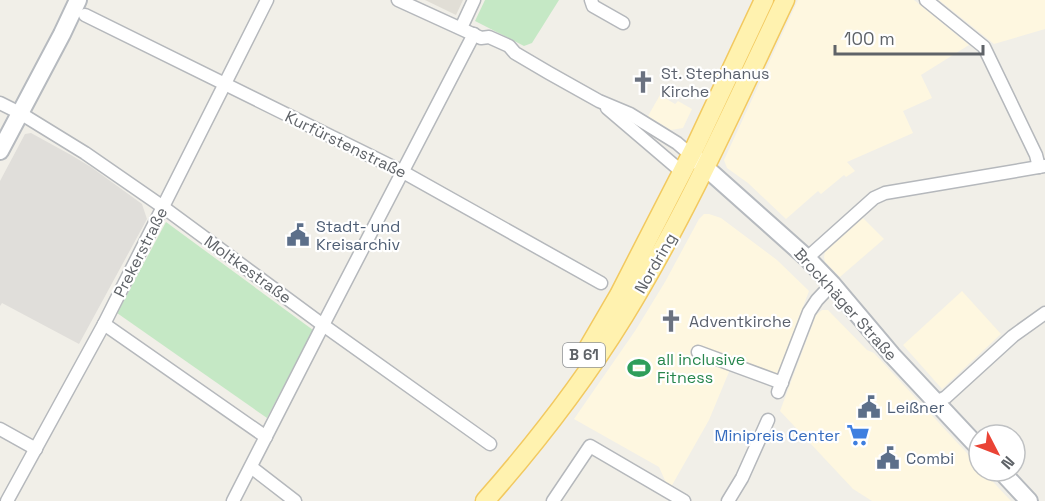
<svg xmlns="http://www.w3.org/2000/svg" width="1045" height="501" viewBox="0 0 1045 501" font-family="'Space Grotesk',sans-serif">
	<rect width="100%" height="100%" fill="#f1efe8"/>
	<!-- commercial -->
	<g fill="#fef7e0">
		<polygon points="798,0 914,0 969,45 921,75 932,98 903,111 913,133 847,162 855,171 846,177 844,175 821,194 818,191 786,219 748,183 727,168 724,160"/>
		<polygon points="939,0 1045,0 1045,29 994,44"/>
		<polygon points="660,95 675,104 678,101 692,109 683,128 671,130 648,116"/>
		<polygon points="704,214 709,214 721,218 777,260 809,291 774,383 731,367 709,420 671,487 667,485 659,467 574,419 635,331 665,282 699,219"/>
		<polygon points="863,218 884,239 840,277 825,262 824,257 825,252"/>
		<polygon points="962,291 1001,334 942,389 903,345"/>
		<polygon points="822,310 828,310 867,350 874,353 979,466 979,471 983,471 1011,501 872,501 853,489 780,411 816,315"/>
	</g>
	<!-- industrial -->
	<polygon fill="#e0deda" points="31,133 71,155 91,167 142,204 147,219 79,344 2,303 0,306 0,181 25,134"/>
	<!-- education -->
	<polygon fill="#e1ded6" points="425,0 463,0 456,15"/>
	<!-- green -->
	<g fill="#c5e8c5">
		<polygon points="485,0 559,0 532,43 524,46 475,21"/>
		<polygon points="166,222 313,330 267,418 117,313"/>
	</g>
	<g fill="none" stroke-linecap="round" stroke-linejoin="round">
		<!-- street casing -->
		<g stroke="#b5b8bc" stroke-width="15">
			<g id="street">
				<polyline points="398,0 479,37"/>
				<polyline points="591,0 593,6 623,23"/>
				<polyline points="926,0 984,47 1036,155 1039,167"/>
				<polyline points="85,15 403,172 601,283"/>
				<polyline points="461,28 474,0"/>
				<polyline points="481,38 489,37 509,46 515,53 549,73 599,101 630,114 677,143 691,155"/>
				<polyline points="0,103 20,113 85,153 163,207 323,325 490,444"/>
				<polyline points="607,108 682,172"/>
				<polyline points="807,258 874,198 885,193 1045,166"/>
				<polyline points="104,324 266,437"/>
				<polyline points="698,352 782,383"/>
				<polyline points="778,392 809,312 817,300 832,284"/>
				<polyline points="936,402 946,397 1013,336 1045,313"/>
				<polyline points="0,429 36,449"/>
				<polyline points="251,467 295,501"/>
				<polyline points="7,501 104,324 267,0"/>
				<polyline points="233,501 323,325 474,34"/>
				<polyline points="553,501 590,446 684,501"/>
				<polyline points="728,501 742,478 768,420"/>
			</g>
		</g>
		<!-- secondary casing -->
		<g stroke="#b6babf" stroke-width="20">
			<g id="secondary">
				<polyline points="0,151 62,34 78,0"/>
				<polyline points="696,159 807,258 832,284 892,355 979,448"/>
				<polyline points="1001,471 1029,501"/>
			</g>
		</g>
		<!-- primary casing -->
		<g stroke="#f2c960" stroke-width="21">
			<g id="primary">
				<polyline points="584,355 619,295 696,145 764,0"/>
				<path d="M 485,501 C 536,443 584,381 624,316 C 686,215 734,107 785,0"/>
			</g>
		</g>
		<!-- street -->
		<use href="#street" stroke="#fff" stroke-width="12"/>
		<!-- secondary -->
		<use href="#secondary" stroke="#fff" stroke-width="16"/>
		<!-- primary -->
		<use href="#primary" stroke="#fff2af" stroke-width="18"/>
	</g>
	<!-- icons -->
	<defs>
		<g id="church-bare" transform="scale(1.8)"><path d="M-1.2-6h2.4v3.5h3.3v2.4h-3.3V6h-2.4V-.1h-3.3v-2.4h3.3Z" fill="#6b7280" stroke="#fff" stroke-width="2.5" paint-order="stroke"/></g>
		<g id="civic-bare" transform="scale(1.8)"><path d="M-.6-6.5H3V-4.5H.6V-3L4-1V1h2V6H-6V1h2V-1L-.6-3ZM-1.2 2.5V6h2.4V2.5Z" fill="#5c6f8a" stroke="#fff" stroke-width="2.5" paint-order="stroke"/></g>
		<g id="stadium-bare" transform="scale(1.8)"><path d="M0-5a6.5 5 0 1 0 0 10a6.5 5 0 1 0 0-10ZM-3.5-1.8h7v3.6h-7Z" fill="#2e9e5b" stroke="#fff" stroke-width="2.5" paint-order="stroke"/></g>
		<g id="supermarket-bare" transform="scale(1.8)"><path d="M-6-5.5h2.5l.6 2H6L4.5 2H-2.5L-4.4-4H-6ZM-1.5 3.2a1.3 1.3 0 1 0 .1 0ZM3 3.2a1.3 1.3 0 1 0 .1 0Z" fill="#3f7fe0" stroke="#fff" stroke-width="2.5" paint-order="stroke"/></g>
	</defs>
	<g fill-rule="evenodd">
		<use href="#church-bare" x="643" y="82"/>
		<use href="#civic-bare" x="298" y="235"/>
		<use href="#church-bare" x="671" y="321"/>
		<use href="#stadium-bare" x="639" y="368"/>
		<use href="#civic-bare" x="869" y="407"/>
		<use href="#supermarket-bare" x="858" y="435"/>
		<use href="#civic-bare" x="888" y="458"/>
	</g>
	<g text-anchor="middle" stroke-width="4.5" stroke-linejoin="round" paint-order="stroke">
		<!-- shield labels -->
		<rect fill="#fff" stroke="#8f9295" stroke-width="1.5" x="563" y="343" width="42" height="24" rx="4.5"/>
		<g font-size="15" font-weight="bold" fill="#5f6368">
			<text x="584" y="360">B 61</text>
		</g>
		<!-- worship labels -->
		<g font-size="16" fill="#5b616d" stroke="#fff" text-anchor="start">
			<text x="661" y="79">St. Stephanus<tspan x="661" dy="18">Kirche</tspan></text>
			<text x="689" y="327">Adventkirche</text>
		</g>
		<!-- street labels -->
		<g font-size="16" fill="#5f6368" stroke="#fff">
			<text transform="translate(346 144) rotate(26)" y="6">Kurfürstenstraße</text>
			<text transform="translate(140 252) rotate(-63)" y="6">Prekerstraße</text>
			<text transform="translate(655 263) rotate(-60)" y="6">Nordring</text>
			<text transform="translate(248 269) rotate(36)" y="6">Moltkestraße</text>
			<text transform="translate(846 304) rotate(48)" y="6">Brockhäger Straße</text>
		</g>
		<!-- service labels -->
		<g font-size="16" fill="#4e5e75" stroke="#fff" text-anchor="start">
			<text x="316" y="232">Stadt- und<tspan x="316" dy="18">Kreisarchiv</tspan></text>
			<text x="887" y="413">Leißner</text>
			<text x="906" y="464">Combi</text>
		</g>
		<!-- leisure labels -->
		<g font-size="16" fill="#27864d" stroke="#fff" text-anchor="start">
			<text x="657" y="365">all inclusive<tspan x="657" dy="18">Fitness</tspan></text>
		</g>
		<!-- shop labels -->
		<g font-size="16" fill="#366cbe" stroke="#fff" text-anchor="end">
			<text x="840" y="441">Minipreis Center</text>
		</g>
	</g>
	<!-- north arrow -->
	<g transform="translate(997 453) rotate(132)"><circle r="28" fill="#ffffff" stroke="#bfc1c3" stroke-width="1.5"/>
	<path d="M0-4.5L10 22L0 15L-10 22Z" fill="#ea4335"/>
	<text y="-9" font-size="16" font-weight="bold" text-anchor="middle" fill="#5f6368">N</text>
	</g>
	<!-- scale -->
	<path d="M835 45v9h148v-9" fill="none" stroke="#5f6368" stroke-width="3"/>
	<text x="844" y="45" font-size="18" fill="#5f6368" stroke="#ffffff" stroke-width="4.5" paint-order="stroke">100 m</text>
</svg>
